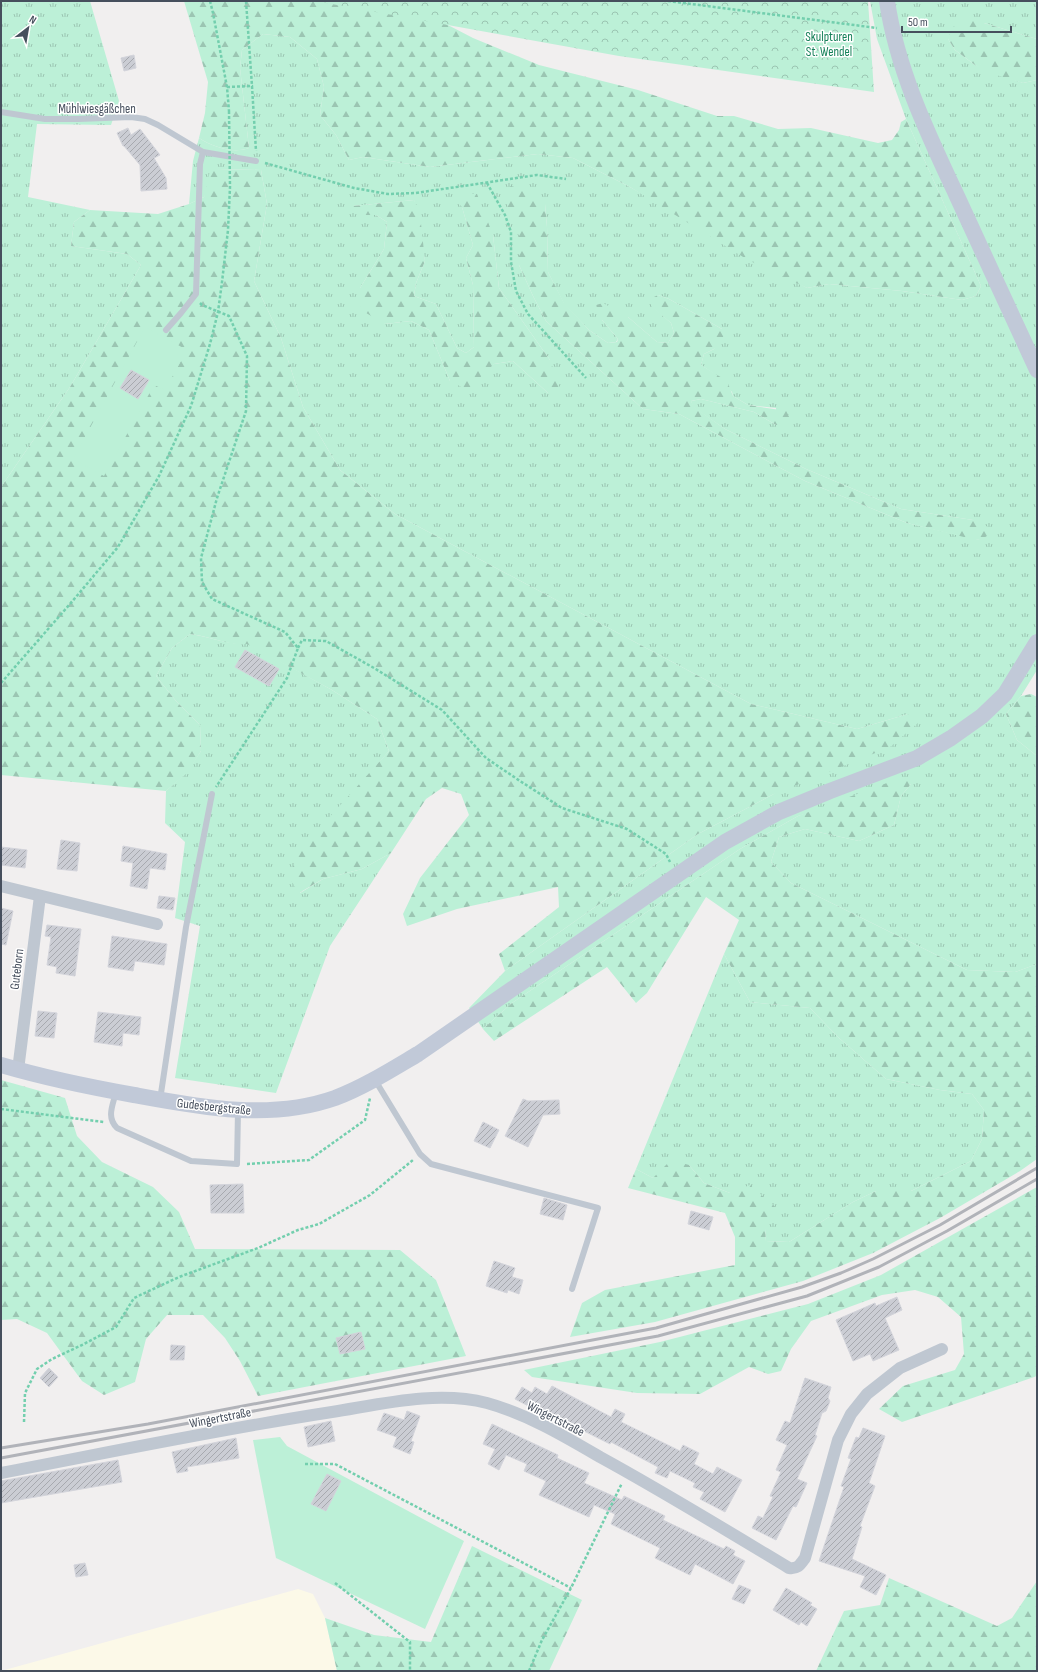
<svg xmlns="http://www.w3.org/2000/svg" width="1038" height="1672" viewBox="0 0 1038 1672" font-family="'Sofia Sans Condensed',sans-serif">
	<defs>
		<pattern id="grass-tufts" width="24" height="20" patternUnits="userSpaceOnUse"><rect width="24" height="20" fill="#bcf0d7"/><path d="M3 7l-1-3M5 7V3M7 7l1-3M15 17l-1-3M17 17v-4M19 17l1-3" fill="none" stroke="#9bc5b2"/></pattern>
		<pattern id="forest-firs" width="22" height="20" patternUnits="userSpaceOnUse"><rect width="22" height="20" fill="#bcf0d7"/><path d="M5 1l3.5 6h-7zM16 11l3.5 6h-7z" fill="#9bc5b2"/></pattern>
		<pattern id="park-crowns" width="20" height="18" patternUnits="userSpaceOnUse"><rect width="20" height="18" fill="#bcf0d7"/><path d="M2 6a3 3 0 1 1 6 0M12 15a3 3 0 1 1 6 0" fill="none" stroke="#9bc5b2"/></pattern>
		<pattern id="building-hatch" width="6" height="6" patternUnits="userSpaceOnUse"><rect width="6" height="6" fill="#cbcdd4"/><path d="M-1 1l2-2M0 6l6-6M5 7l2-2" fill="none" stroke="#a7a9af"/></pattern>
	</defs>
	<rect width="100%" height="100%" fill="#f1efef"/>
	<!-- commercial -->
	<polygon fill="#fcf9e8" points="298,1589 313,1594 325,1618 337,1671 1,1671"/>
	<!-- grass -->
	<g fill="url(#grass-tufts)" fill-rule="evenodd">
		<polygon points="1,1 90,1 119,101 111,125 37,124 28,197 90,210 74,222 71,246 127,254 141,265 70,387 1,487"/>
		<path d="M 870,1 L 1037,1 L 1037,39 L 984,23 L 948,39 L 955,50 L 975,65 L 1023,83 L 1037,80 L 1037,670 L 1021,696 L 1006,714 L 1017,740 L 1037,756 L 1037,964 L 1015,972 L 967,970 L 791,883 L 771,862 L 779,837 L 805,829 L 859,841 L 894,825 L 901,796 L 911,784 L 798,816 L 740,849 L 512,1003 L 483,1029 L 469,1008 L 505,971 L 698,834 L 772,795 L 908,714 L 857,729 L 751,704 L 395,514 L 340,470 L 303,407 L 281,338 L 254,281 L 267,204 L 261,170 L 219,169 L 204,197 L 189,204 L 193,161 L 199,138 C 213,147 233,154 249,148 L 240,68 L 242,50 L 263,34 L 290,37 L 317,59 L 324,87 L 320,115 L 336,135 L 349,160 L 363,157 L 430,167 L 538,154 L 573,158 L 630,187 L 807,288 L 829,284 L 902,291 L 962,300 L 976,296 L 981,286 L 906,119 L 877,39 ZM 414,200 L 425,261 L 416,283 L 414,296 L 436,304 L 457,348 L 466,353 L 474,347 L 473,285 L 466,258 L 473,245 L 462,207 L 493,235 L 499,288 L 550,360 L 548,393 L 513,361 L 494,364 L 450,381 L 429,330 L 411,321 L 385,324 L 360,288 L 384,249 L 387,222 L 376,215 L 353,206 ZM 545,204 L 547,227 L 548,272 L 564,304 L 589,330 L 608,343 L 616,342 L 618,339 L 602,320 L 628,317 L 657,342 L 668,343 L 674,333 L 671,323 L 652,306 L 658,295 L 669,299 L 722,329 L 714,349 L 704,354 L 701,365 L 713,373 L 732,392 L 733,396 L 748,405 L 776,408 L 776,425 L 754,412 L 701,399 L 691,401 L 693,407 L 725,429 L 806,469 L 901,509 L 973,520 L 980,540 L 907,523 L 805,481 L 679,414 L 643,409 L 546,321 L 533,296 L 519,265 L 519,236 Z"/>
		<path d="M 190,634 C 208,636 230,646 247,643 L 332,690 L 377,719 L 389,751 L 346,801 L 300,893 L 323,879 L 362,869 L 391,853 L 330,946 L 276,1093 L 175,1078 L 200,926 L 175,918 L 185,842 L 165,823 L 166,791 L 187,772 L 201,751 L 200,725 L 176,701 L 156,676 L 172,648 Z"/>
		<polygon points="724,954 750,1002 810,1008 839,1038 886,1079 940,1090 972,1094 984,1110 982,1139 971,1161 911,1191 876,1191 853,1202 789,1242 766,1241 765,1229 730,1193 704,1183 689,1165 653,1178 636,1169"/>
	</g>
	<!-- forest -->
	<g fill="url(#forest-firs)">
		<path d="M 184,1 L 408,1 L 419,10 L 473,38 L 539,65 L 638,90 L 717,116 L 734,116 L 778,129 L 811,128 L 878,143 L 892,140 L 899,130 L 901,122 L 906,119 L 981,286 L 976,296 L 962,300 L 902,291 L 829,284 L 807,288 L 748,260 L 630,187 L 573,158 L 538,154 L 430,167 L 363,157 L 349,160 L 336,135 L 320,115 L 324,87 L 317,59 L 290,37 L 263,34 L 242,50 L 240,68 L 249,148 C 233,154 213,147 199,138 L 205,113 L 208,82 Z"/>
		<polygon points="963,19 984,23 1037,39 1037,80 1023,83 989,73 975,65 955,50 948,39 952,28"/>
		<path d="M 219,169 L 261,170 L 267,204 L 254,281 L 281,338 L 303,407 L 340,470 L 395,514 L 751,704 L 857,729 L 908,714 L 919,722 L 890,747 L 772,795 L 698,834 L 505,971 L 499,954 L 559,907 L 558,887 L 457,909 L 407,926 L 403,914 L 420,878 L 469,815 L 461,794 L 442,788 L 426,799 L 391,853 L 362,869 L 323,879 L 299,893 L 289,877 L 299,851 L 389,751 L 377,719 L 332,690 L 247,644 C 230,646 208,636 190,634 L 172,648 L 156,676 L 176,701 L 200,725 L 201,751 L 188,772 L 166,791 L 1,775 L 1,487 L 70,387 L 141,265 L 127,254 L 71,246 L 74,222 L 90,210 L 158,214 L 189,204 L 204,197 L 210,171 Z"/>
		<polygon points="511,186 528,191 545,204 547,227 548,272 564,303 589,330 608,343 617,342 618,339 602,320 596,305 603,303 628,317 657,342 668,343 674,333 671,323 652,307 650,299 658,295 669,299 722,329 724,339 714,349 704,354 701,365 727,381 733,396 748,405 787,411 789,417 785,425 776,425 754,412 701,399 691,401 694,407 725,429 806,469 901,509 973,520 990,528 987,536 980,540 972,539 907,523 805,481 679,414 643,409 546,321 533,296 519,265 519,236 503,193"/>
		<polygon points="466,193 477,194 493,235 499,288 550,360 562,394 548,393 513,361 494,364 467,390 450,381 429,330 411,321 385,324 361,310 360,288 384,249 387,222 376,215 359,215 352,212 353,206 414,200 420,214 425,261 416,283 414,296 436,304 457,348 466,353 474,347 473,285 466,258 473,245 462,207 456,200"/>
		<polygon points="1031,694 1037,697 1037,756 1017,740 1006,714 1021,696"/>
		<polygon points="903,777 912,778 911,784 901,796 894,825 859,841 805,829 779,837 771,862 791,883 967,970 1015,972 1037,964 1037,1159 1020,1171 940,1218 873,1253 803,1281 655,1322 570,1337 582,1303 605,1290 735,1265 735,1237 725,1213 628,1188 636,1169 653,1178 671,1160 689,1165 704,1183 730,1193 750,1185 780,1211 765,1229 766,1241 789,1242 853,1202 876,1191 911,1191 971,1161 982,1139 984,1110 972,1094 940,1090 886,1079 839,1038 810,1008 750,1002 724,954 739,920 706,897 647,993 636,1003 607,967 494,1041 483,1029 512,1003 740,849 798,816"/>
		<polygon points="1,1080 65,1098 77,1136 102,1162 153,1187 179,1212 195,1249 400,1250 436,1280 466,1356 258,1396 240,1361 225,1338 203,1315 167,1315 146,1339 135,1382 104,1395 82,1381 47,1333 17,1319 1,1320"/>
		<polygon points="1037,1187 1037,1376 902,1422 879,1409 903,1386 955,1370 964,1354 961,1317 938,1297 915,1290 882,1295 811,1321 791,1349 781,1371 768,1374 749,1367 700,1394 637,1393 532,1377 524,1370 660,1342 808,1304 881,1275"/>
		<polygon points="472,1546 582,1600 549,1671 337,1671 325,1618 374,1635 431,1642"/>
		<polygon points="889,1578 997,1626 1012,1618 1037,1581 1037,1671 816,1671 844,1611 880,1605"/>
	</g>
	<!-- park -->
	<polygon fill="url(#park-crowns)" points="315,1 868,1 874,92 619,56"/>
	<!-- pitch -->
	<g fill="#bcf0d7">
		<polygon points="145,327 187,350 165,390 154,385 104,476 73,459"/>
		<polygon points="280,1437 287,1446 464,1541 425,1629 276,1558 253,1440"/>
	</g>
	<!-- building -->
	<g fill="url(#building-hatch)" stroke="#d3d4db">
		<polygon points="134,55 136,68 124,71 121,58"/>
		<polygon points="128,128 131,135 140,129 160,155 154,158 166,178 167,189 141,191 140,165 124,146 123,146 117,133"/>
		<polygon points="131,370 149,380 138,399 120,388"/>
		<polygon points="245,650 279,669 269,686 235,667"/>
		<polygon points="61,840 80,843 77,871 57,869"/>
		<polygon points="123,846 167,854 165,870 150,868 147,889 130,886 133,863 121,861"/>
		<polygon points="1,847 27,850 25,868 1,865"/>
		<polygon points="159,896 175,898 173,910 157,908"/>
		<polygon points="1,908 13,911 6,945 1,944"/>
		<polygon points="47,925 81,929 75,976 56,973 57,967 47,965 51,937 45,936"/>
		<polygon points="112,936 167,944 164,965 135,961 133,971 108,967"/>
		<polygon points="38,1011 57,1013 54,1038 35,1036"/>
		<polygon points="98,1012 141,1017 139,1035 123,1033 122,1046 94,1042"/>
		<polygon points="523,1099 528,1101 559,1100 560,1114 543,1115 528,1147 505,1136"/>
		<polygon points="483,1122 499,1130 490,1148 474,1141"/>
		<polygon points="243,1184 244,1213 211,1213 210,1185"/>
		<polygon points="544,1198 567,1205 563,1220 540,1214"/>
		<polygon points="691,1211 713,1217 709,1230 688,1224"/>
		<polygon points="494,1261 515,1268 512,1277 523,1280 519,1294 508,1290 507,1293 486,1286"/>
		<polygon points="897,1297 902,1310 885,1318 899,1350 873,1361 870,1354 853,1361 836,1320 875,1303 876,1306"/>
		<polygon points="361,1332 365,1349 340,1354 336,1338"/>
		<polygon points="171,1345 185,1346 184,1360 170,1360"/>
		<polygon points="49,1368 58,1377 49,1387 40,1378"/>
		<polygon points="805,1378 831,1387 828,1398 830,1401 826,1411 822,1413 815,1435 817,1436 797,1479 807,1483 796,1507 793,1506 776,1540 752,1528 758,1516 763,1518 773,1497 770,1496 781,1472 776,1470 787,1445 776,1440 785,1421 790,1423"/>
		<polygon points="552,1386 611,1417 615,1409 625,1414 621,1422 680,1451 683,1445 699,1453 694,1464 713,1474 717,1467 742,1480 725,1512 700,1499 704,1492 693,1487 695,1483 670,1471 667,1478 655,1473 658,1467 611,1442 610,1444 540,1409 538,1411 515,1399 522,1387 532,1393 535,1387 547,1394"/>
		<polygon points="407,1411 420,1416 411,1441 414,1442 410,1454 393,1447 397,1437 377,1430 384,1413 404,1420"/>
		<polygon points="331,1421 335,1441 308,1447 304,1427"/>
		<polygon points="492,1424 558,1455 557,1458 589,1473 584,1483 622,1500 624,1496 665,1516 663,1520 724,1549 726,1546 735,1551 733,1555 745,1561 733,1584 695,1564 690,1575 655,1558 660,1548 611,1524 615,1514 594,1505 589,1517 539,1495 546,1481 524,1471 527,1464 506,1455 499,1470 488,1464 495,1449 483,1444"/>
		<polygon points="863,1428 885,1436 869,1483 875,1486 860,1526 862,1527 852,1559 886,1575 876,1595 860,1587 865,1576 819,1561 844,1487 841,1486 851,1459 848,1458 856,1437 859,1438"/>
		<polygon points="236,1438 239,1458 187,1467 188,1471 177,1473 172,1452"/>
		<polygon points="118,1460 122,1482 1,1503 1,1481"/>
		<polygon points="327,1474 341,1481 326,1511 311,1504"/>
		<polygon points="85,1563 88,1575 76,1577 74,1565"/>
		<polygon points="739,1585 751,1590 744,1604 732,1599"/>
		<polygon points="786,1588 812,1603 810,1605 817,1609 807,1626 801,1622 799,1625 773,1610"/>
	</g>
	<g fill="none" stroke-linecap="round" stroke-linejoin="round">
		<!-- path -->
		<g stroke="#73cfae" stroke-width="2.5" stroke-dasharray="3 2" stroke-linecap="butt">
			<polyline points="210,1 213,13 227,87 229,111"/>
			<polyline points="246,1 252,86"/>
			<polyline points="668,1 877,28"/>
			<polyline points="227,87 252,86 256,151"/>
			<polyline points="265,163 354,188 388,194 416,193 537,175 566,179"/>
			<polyline points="487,183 505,215 511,232 511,262 516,291 528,314 586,378"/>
			<polyline points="200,303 202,305 229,316 247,356 246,411 217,498 201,558 202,582 212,599 285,632 298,648 287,678 216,787"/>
			<polyline points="298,648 302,640 326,641 374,668 442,710 486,758 520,781 562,808 627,829 666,854 670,862"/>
			<polyline points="1,683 70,604 118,547 159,476 191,406 210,344 218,312 222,282 228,230 230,187"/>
			<polyline points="1,1109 104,1122"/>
			<polyline points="247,1164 309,1160 365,1120 370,1098"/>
			<polyline points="24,1422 25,1393 37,1369 52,1359 84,1344 116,1327 134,1298 179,1277 258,1248 298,1230 319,1224 370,1195 413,1160"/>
			<polyline points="305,1464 335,1464 571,1588"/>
			<polyline points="335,1583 410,1642 410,1671"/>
			<polyline points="529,1671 542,1640 571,1588 622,1483"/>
		</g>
		<!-- service -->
		<g stroke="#bfc7d1" stroke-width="6">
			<polyline points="1,112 45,119 78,119 131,117 145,119 158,125 203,152 256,161"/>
			<polyline points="166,330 181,313 196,294 200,164 203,152"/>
			<polyline points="375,1080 420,1154 431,1164 598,1208 572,1289"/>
			<path d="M 116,1092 C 113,1105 106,1117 117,1128 L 191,1161 L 237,1164 L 238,1111"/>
			<polyline points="160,1100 186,927 212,794"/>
		</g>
		<!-- minor -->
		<g stroke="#bfc7d1" stroke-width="12">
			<polyline points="1,886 157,924"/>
			<polyline points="18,1070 40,896"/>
			<path d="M 1,1473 C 111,1452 221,1429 332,1412 C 382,1404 437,1390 487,1403 C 527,1414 564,1436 600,1457 C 664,1492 726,1530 789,1568 C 798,1569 800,1565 805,1558 L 838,1440 L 851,1414 L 867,1394 L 900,1368 L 942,1349"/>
		</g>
		<!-- secondary -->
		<g stroke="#c1c9d8" stroke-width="16">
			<path d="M 887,1 C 897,69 927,132 956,194 C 983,253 1010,311 1037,370"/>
			<path d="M 1,1065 C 45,1078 89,1087 134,1095 C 199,1107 270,1121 335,1098 C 364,1087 391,1070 418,1054 L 725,842 L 779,812 L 830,791 L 917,758 L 951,738 L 982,716 L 1005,694 L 1037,642"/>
		</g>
		<!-- rail -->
		<g stroke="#b1b3b9" stroke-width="3">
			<polyline points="1,1448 148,1424 656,1328 802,1287 841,1273 873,1259 940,1225 1037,1168"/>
			<polyline points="1,1458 658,1336 807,1296 879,1267 947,1231 1037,1179"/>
		</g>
		<!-- path-bridge -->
		<polyline stroke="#73cfae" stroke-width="2.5" stroke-dasharray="3 2" stroke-linecap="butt" points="229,111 230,187"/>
	</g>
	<g text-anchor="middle" stroke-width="3" stroke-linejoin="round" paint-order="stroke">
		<!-- park labels -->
		<g font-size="13" fill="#158059" stroke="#fff">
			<text x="829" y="41">Skulpturen<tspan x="829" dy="15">St. Wendel</tspan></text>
		</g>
		<!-- street labels -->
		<g font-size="13" fill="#464f5d" stroke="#fff">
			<text x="97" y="113">Mühlwiesgäßchen</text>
			<text transform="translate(16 969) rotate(-83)" y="5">Guteborn</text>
			<text transform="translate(214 1106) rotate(6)" y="5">Gudesbergstraße</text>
			<text transform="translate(220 1417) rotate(-11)" y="5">Wingertstraße</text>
			<text transform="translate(556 1418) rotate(27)" y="5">Wingertstraße</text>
		</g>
	</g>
	<!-- border -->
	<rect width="1038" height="1672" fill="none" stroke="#464f5d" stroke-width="4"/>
	<!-- north arrow -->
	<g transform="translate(28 28) rotate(31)" stroke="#ffffff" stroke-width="3" paint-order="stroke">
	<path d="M0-3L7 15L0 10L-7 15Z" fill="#464f5d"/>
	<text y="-6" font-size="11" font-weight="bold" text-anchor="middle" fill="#464f5d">N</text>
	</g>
	<!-- scale -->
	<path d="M902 26v6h109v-6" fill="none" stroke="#464f5d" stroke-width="2"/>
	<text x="908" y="26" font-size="12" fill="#464f5d" stroke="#ffffff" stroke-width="3" paint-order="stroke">50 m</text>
</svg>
